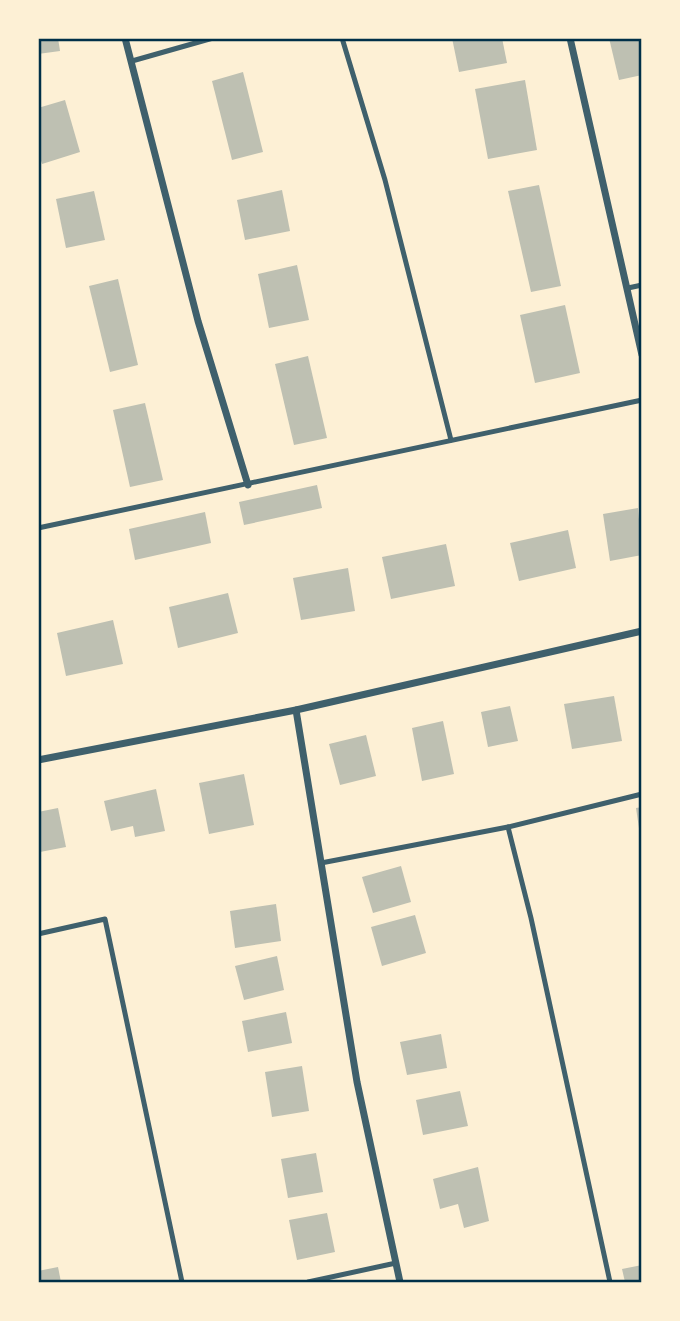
<svg xmlns="http://www.w3.org/2000/svg" width="680" height="1321" viewBox="0 0 680 1321" font-family="Mulish,sans-serif">
	<rect width="100%" height="100%" fill="#fdf0d5"/>
	<!-- building -->
	<g fill="#bec0b2">
		<polygon points="38,38 58,38 60,51 38,54"/>
		<polygon points="452,38 502,38 507,63 459,72"/>
		<polygon points="609,38 642,38 642,75 619,80"/>
		<polygon points="243,72 263,152 232,160 212,81"/>
		<polygon points="525,80 537,150 488,159 475,89"/>
		<polygon points="65,100 80,152 42,164 38,151 38,108"/>
		<polygon points="539,185 561,286 531,292 508,191"/>
		<polygon points="282,190 290,231 245,240 237,200"/>
		<polygon points="94,191 105,240 66,248 56,199"/>
		<polygon points="297,265 309,320 269,328 258,274"/>
		<polygon points="118,279 138,365 110,372 89,286"/>
		<polygon points="565,305 580,373 535,383 520,315"/>
		<polygon points="308,356 327,438 294,445 275,364"/>
		<polygon points="145,403 163,480 130,487 113,410"/>
		<polygon points="317,485 322,508 244,525 239,502"/>
		<polygon points="638,508 642,555 610,561 603,514"/>
		<polygon points="205,512 211,543 135,560 129,529"/>
		<polygon points="568,530 576,568 519,581 510,543"/>
		<polygon points="446,544 455,586 391,599 382,557"/>
		<polygon points="348,568 355,611 301,620 293,578"/>
		<polygon points="228,593 238,633 178,648 169,607"/>
		<polygon points="113,620 123,664 66,676 57,633"/>
		<polygon points="614,696 622,741 572,749 564,704"/>
		<polygon points="510,706 518,741 488,747 481,712"/>
		<polygon points="443,721 454,774 422,781 412,728"/>
		<polygon points="366,735 376,776 340,785 329,744"/>
		<polygon points="244,774 254,825 209,834 199,783"/>
		<polygon points="156,789 165,831 135,837 133,826 111,831 104,801"/>
		<polygon points="642,807 642,834 640,835 636,808"/>
		<polygon points="58,808 66,847 40,852 38,812"/>
		<polygon points="401,866 411,902 373,913 362,877"/>
		<polygon points="276,904 281,941 235,948 230,911"/>
		<polygon points="415,915 426,953 382,966 371,927"/>
		<polygon points="277,956 284,990 244,1000 235,966"/>
		<polygon points="286,1012 292,1043 248,1052 242,1021"/>
		<polygon points="441,1034 447,1068 407,1075 400,1042"/>
		<polygon points="302,1066 309,1111 272,1117 265,1072"/>
		<polygon points="460,1091 468,1126 423,1135 416,1100"/>
		<polygon points="316,1153 323,1192 288,1198 281,1159"/>
		<polygon points="478,1167 489,1221 464,1228 458,1204 440,1209 433,1179"/>
		<polygon points="327,1213 335,1252 297,1260 289,1220"/>
		<polygon points="642,1265 642,1282 625,1282 622,1269"/>
		<polygon points="58,1267 61,1282 38,1282 38,1271"/>
	</g>
	<g fill="none" stroke-linecap="round" stroke-linejoin="round">
		<!-- service -->
		<g stroke="#3f606c" stroke-width="5">
			<polyline points="342,38 385,180 451,440"/>
			<polyline points="132,61 213,38"/>
			<polyline points="628,288 642,285"/>
			<polyline points="38,528 642,400"/>
			<polyline points="508,827 531,918 610,1282"/>
			<polyline points="321,863 508,827 642,794"/>
			<polyline points="38,934 105,919 182,1282"/>
			<polyline points="308,1282 396,1263"/>
		</g>
		<!-- minor -->
		<g stroke="#3f606c" stroke-width="7">
			<polyline points="125,38 198,321 248,485"/>
			<polyline points="570,38 642,355"/>
			<polyline points="296,710 357,1082 400,1282"/>
			<polyline points="38,760 296,710 642,631"/>
		</g>
	</g>
	<!-- border -->
	<rect width="680" height="1321" fill="none" stroke="#fdf0d5" stroke-width="80"/>
	<rect x="40" y="40" width="600" height="1241" fill="none" stroke="#003049" stroke-width="2.5"/>
</svg>
